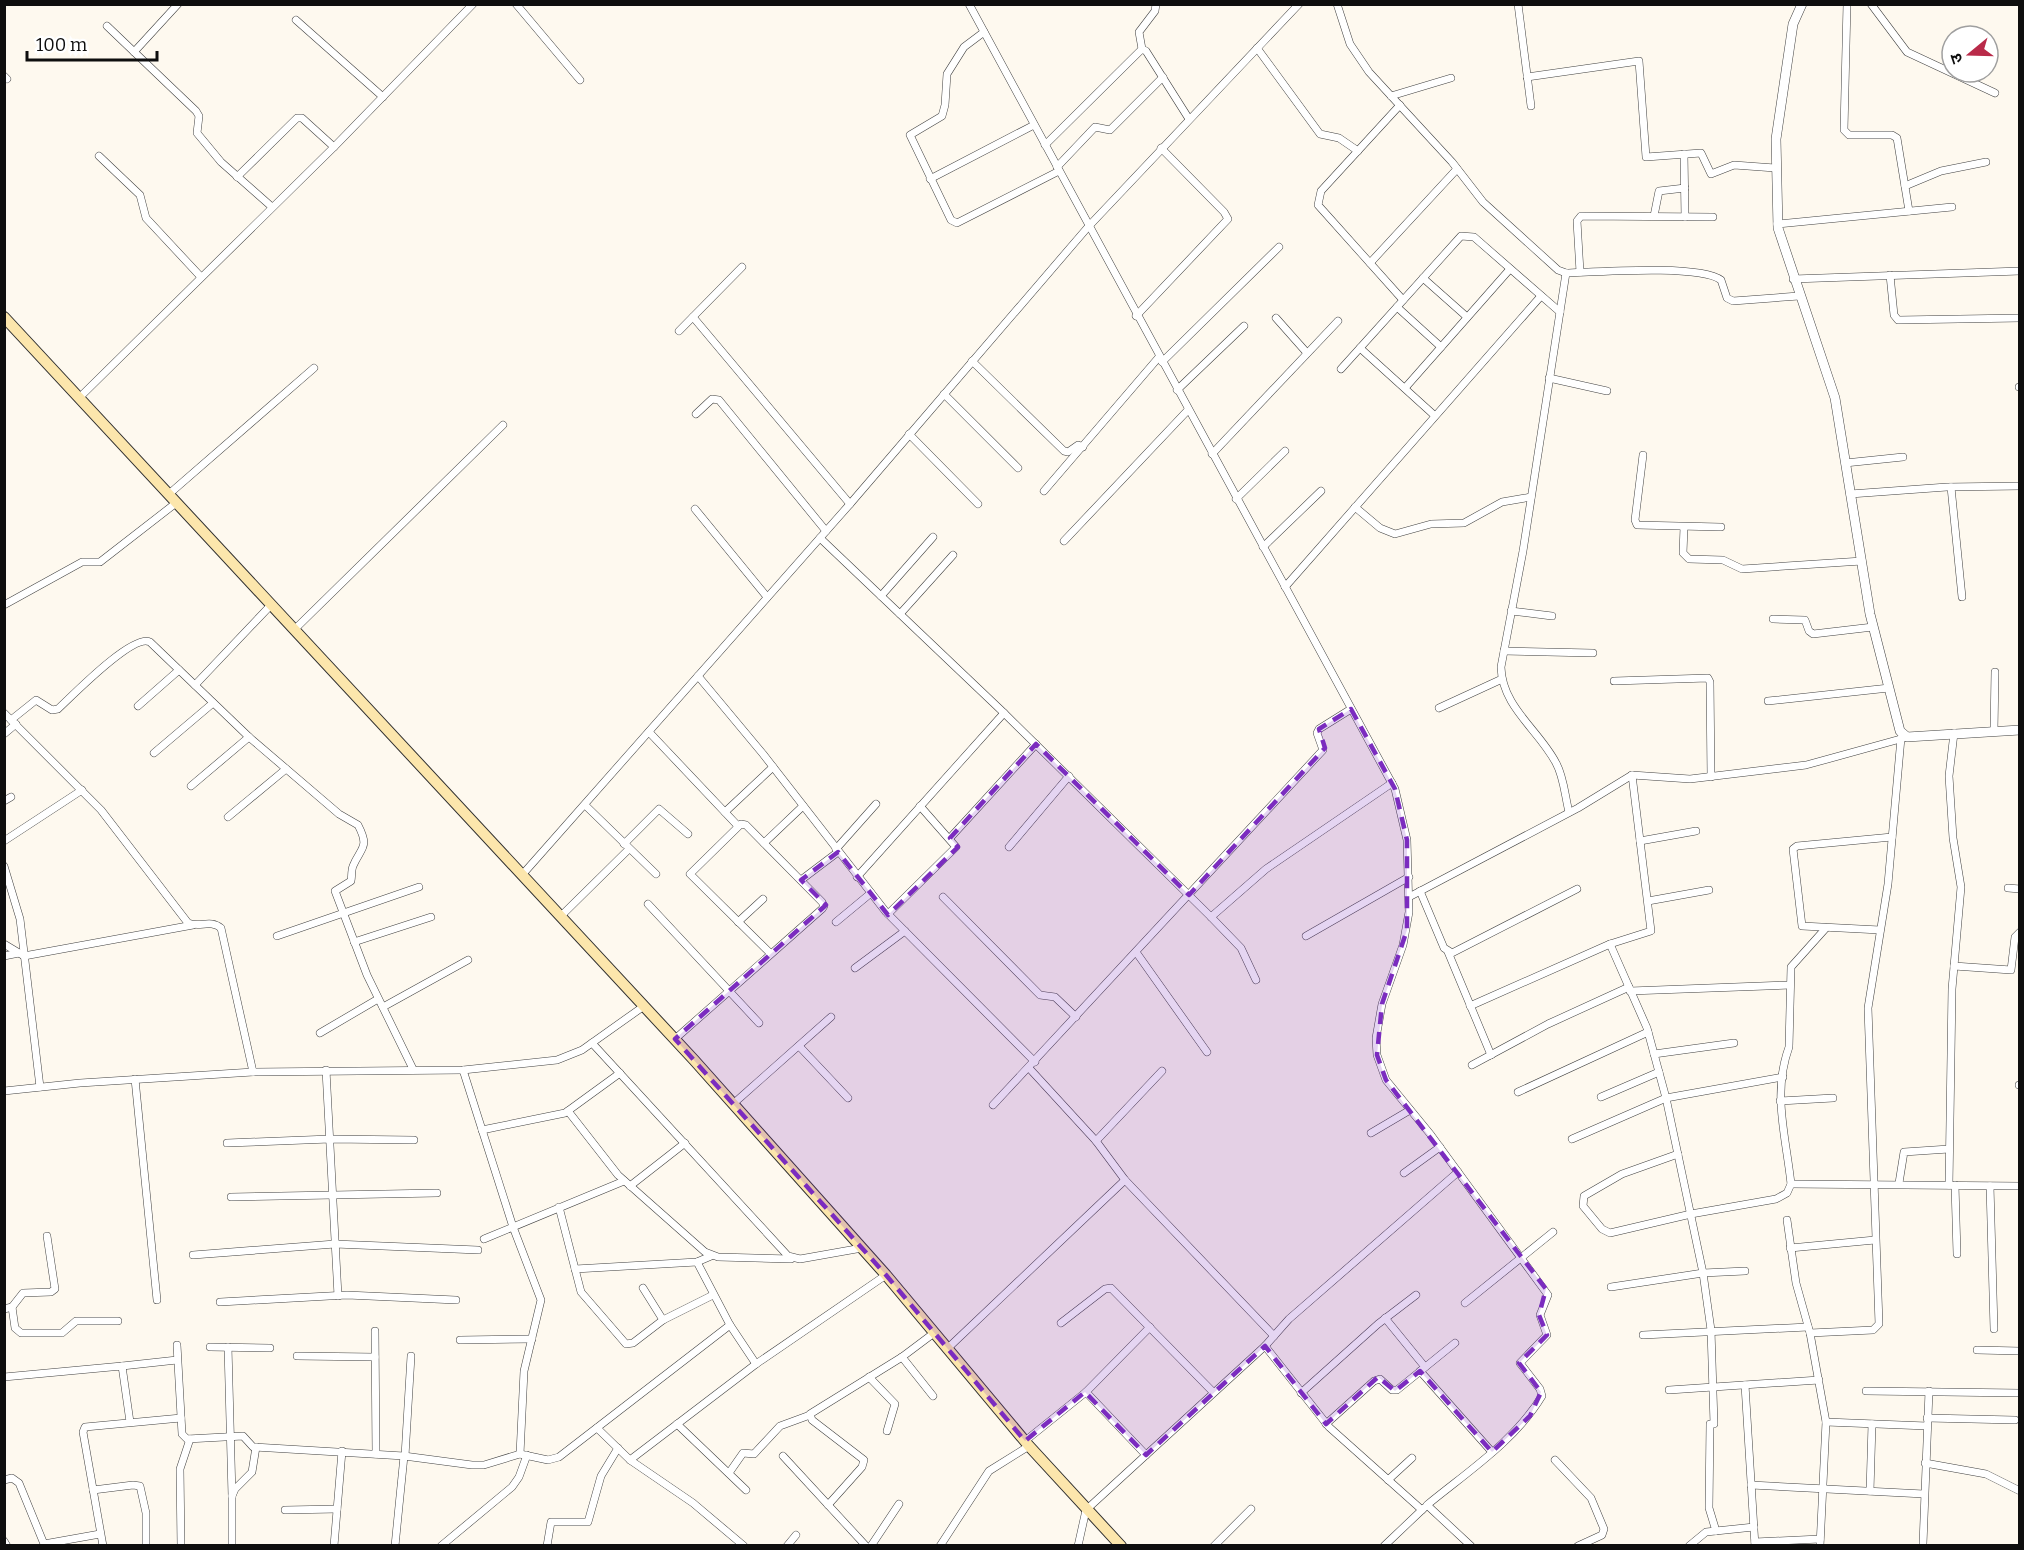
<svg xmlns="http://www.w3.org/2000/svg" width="2024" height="1550" viewBox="0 0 2024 1550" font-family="Bitter,'Noto Sans Devanagari',serif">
	<rect width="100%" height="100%" fill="#fef9ef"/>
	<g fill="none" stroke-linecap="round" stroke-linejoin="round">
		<!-- minor casing -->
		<g stroke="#414141" stroke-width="8">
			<g id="minor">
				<polyline points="516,4 580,80"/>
				<path d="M 969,4 L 1395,789 L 1407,840 L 1409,912 L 1403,945 L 1382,1004 L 1376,1038 L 1377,1055 L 1386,1080 L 1431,1135 L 1548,1295 L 1540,1315 L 1547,1335 L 1520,1363 L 1540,1389 L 1542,1396 C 1515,1441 1467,1472 1427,1505 L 1471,1546"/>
				<path d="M 1337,4 L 1350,44 L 1369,72 L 1452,162 L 1483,202 L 1558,270 L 1566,273 C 1596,272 1700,264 1721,280 L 1727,298 L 1733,301 L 1799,296"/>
				<polyline points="1518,4 1531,106"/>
				<polyline points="1847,4 1844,130 1849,135 1892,135 1897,138 1909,211"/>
				<polyline points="1871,4 1907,52 1995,93"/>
				<polyline points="296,20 383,97"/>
				<polyline points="107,26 196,111 199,116 197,133 221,162 272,207"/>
				<polyline points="984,32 964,47 947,74 945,105 942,116 910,135 951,220 957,223 1059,171"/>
				<polyline points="1257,48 1320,134 1339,138 1358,151"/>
				<polyline points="1142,49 1139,32 1155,11 1156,4"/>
				<polyline points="134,52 178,4"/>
				<polyline points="4,76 7,79"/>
				<polyline points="1527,77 1639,61 1646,157 1701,153 1711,174 1734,165 1775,168"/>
				<polyline points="1391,96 1451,78"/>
				<polyline points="1400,105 1321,191 1318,205 1403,300"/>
				<polyline points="1045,145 1142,49 1146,51 1189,119"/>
				<polyline points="1684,154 1685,217"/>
				<polyline points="99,156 140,195 146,218 201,277"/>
				<polyline points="1057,167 1095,127 1110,130 1163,77"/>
				<polyline points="237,177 297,118 302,118 334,147"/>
				<polyline points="930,179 1034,125"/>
				<polyline points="1905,186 1941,171 1986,162"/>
				<polyline points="1654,216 1659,191 1685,188"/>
				<polyline points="1777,224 1952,207"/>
				<polyline points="1370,263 1457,169"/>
				<polyline points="1580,272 1577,221 1581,216 1713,217"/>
				<path d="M 1566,273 L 1523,551 L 1501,667 C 1502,707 1539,730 1556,763 C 1564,777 1565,797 1569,812"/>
				<polyline points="1890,275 1894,315 1898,320 2020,318"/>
				<polyline points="1423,278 1467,317"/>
				<polyline points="1793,279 2020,271"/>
				<polyline points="1397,307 1441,347"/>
				<polyline points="1136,316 1228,219 1224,212 1161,148"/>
				<polyline points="693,317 850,504"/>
				<polyline points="1276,318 1307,353"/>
				<polyline points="679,331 742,267"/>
				<polyline points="1360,348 1434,415"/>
				<polyline points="972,361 1064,451 1068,452 1078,445 1083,447"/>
				<polyline points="1162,362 1279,247"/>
				<polyline points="1341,369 1461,236 1474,237 1560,312"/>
				<polyline points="1549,378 1607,391"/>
				<polyline points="2019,387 2020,387"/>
				<polyline points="1405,388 1510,269"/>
				<polyline points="1177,390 1244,326"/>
				<polyline points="944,394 1018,468"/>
				<polyline points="80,397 334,147 473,4"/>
				<polyline points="696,414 712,399 719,400 826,531"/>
				<polyline points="909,434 978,504"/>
				<polyline points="1212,454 1338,321"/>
				<polyline points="1643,455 1635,520 1637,525 1721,527"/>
				<polyline points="1845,463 1903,457"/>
				<polyline points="1951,487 1962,597"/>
				<polyline points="1044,491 1159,357"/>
				<polyline points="169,494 314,368"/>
				<polyline points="1850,494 1947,487 2020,486"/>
				<polyline points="1236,499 1285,451"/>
				<polyline points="1355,507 1380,528 1395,534 1431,524 1464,523 1502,502 1531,497"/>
				<polyline points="695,509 767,597"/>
				<polyline points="1684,527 1683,553 1689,559 1723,560 1742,569 1862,561"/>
				<polyline points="820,538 1004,713 1211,917 1241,948 1256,980"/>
				<polyline points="1064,541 1188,410"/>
				<polyline points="1263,547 1321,491"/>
				<polyline points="1285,587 1541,296"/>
				<polyline points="881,596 933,537"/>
				<polyline points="4,605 82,562 100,562 176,503"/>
				<polyline points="1511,611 1552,616"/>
				<polyline points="900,614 953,555"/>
				<polyline points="1773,619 1805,620 1809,631 1813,634 1873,627"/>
				<polyline points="294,630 503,425"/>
				<polyline points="1504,651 1593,653"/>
				<polyline points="698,676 763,754 886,912 1035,1062"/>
				<polyline points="1614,681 1708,678 1710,682 1711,777"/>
				<polyline points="195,685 271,605"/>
				<polyline points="1768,701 1889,688"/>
				<polyline points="138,706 179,670"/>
				<polyline points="1439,708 1502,679"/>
				<path d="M 4,713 L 101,810 L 188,923 C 200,928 210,919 221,928 L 253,1072"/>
				<path d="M 11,720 L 36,700 L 52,710 L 58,709 C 72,696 133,633 150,642 L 249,737 L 339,814 L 358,825 C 370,848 361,847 353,866 C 351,871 352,877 351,881 L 335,891 L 367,975 L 413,1069"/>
				<polyline points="1994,731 1995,672"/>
				<polyline points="649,732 738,826"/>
				<polyline points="4,734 16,724"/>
				<polyline points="154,753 213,703"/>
				<polyline points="191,786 249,737"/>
				<polyline points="4,801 11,797"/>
				<polyline points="585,805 656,874"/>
				<polyline points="725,812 773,767"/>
				<polyline points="228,817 286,769"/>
				<polyline points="950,838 1036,744"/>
				<polyline points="4,841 82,790"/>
				<polyline points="1640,841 1696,831"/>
				<polyline points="764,843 803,806"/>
				<polyline points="624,844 659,809 688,834"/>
				<polyline points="1009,847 1069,776"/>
				<polyline points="836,849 876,804"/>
				<polyline points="4,866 20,919 40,1087"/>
				<polyline points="522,875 850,504 1088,227 1299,4"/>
				<polyline points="857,877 1004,713"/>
				<polyline points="801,880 838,852"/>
				<polyline points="2008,888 2020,889"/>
				<polyline points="1420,891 1444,948 1452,953 1577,889"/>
				<polyline points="943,897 1040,995 1055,997 1076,1017"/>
				<polyline points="1409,897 1578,808 1632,775 1690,779 1806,765 1904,738"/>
				<polyline points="1648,901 1709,890"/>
				<polyline points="648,904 759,1023"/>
				<polyline points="888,914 956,847 920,806"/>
				<polyline points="561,916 629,849"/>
				<polyline points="1211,917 1266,869 1392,783"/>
				<polyline points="738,922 763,899"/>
				<polyline points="836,922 871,893"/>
				<polyline points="1880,930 1802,926 1793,849 1797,846 1892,837"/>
				<polyline points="277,936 419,887"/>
				<polyline points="1306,936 1409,877"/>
				<polyline points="354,942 431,917"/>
				<polyline points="4,944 24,956 193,925"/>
				<polyline points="1610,944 1647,1028 1666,1098 1703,1273 1711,1330 1714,1424"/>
				<polyline points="1136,952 1207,1052"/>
				<polyline points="1448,952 1491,1055"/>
				<polyline points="4,956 19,953"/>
				<polyline points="1954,966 2011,970 2015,937 2020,932"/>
				<polyline points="855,968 905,931"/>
				<polyline points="1630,991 1790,985"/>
				<polyline points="1470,1006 1610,944 1651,931 1632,775"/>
				<polyline points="383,1007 468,960"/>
				<polyline points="320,1033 378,999"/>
				<polyline points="675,1039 822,909 824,906 822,902 746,825 741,824 690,874 771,954"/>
				<polyline points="592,1043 788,1256 800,1259 862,1248"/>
				<polyline points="799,1046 848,1098"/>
				<polyline points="1654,1054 1734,1043"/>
				<polyline points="1472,1065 1548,1024 1629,987"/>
				<polyline points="1029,1068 1096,1141 1125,1180 1274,1336"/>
				<polyline points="326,1070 338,1296"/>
				<polyline points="463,1070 513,1227 541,1300 524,1371 520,1454"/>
				<polyline points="135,1079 157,1300"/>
				<polyline points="2019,1085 2020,1085"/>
				<polyline points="4,1091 80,1083 253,1072 463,1070 557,1060 582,1050 644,1006"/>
				<polyline points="1518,1092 1648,1032"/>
				<polyline points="1601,1097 1659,1072"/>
				<polyline points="1780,1101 1833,1098"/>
				<polyline points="733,1104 831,1017"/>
				<polyline points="993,1105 1323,750 1317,733 1319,729 1351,709"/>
				<polyline points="568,1111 618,1175 705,1252 718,1257 791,1259"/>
				<polyline points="482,1130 565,1113 620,1073"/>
				<polyline points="1371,1133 1410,1110"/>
				<polyline points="1572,1139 1666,1098 1783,1077"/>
				<polyline points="1096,1141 1162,1071"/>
				<polyline points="227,1143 330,1139 414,1140"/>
				<path d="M 1678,1154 L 1622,1174 L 1584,1196 L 1583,1206 L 1602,1229 L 1610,1233 L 1691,1214 L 1776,1199 L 1787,1193 L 1791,1184 C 1786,1136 1772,1094 1789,1047 L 1791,967 L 1826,928"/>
				<polyline points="1404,1173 1440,1147"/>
				<polyline points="1899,1183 1904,1152 1949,1149"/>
				<polyline points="1791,1184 2020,1186"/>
				<polyline points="1949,1185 1952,989 1961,887 1953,838 1949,776 1954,733"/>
				<polyline points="1955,1185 1957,1254"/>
				<polyline points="630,1186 685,1143"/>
				<polyline points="1990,1186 1994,1329"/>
				<polyline points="231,1197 437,1193"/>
				<polyline points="559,1207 581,1292 626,1344 633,1343 663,1320 713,1295"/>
				<polyline points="1787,1220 1796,1283 1810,1333 1826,1422 1820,1546"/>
				<polyline points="484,1239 624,1181"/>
				<polyline points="1790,1248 1875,1240"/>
				<polyline points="193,1255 335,1244 478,1250"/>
				<polyline points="697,1262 730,1325 756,1364"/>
				<polyline points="575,1269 697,1262 711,1256"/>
				<polyline points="1611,1287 1703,1273 1745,1271"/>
				<polyline points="643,1288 663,1320"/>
				<polyline points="220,1302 347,1295 456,1300"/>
				<polyline points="1465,1303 1553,1232"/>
				<polyline points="12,1307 15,1328 21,1333 62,1333 76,1321 118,1321"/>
				<polyline points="4,1309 12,1307 23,1293 51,1292 55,1289 47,1236"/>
				<polyline points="1385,1318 1425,1367"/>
				<polyline points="1061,1323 1105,1289 1111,1288 1213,1392"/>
				<polyline points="375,1331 376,1454"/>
				<polyline points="1810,1333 1873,1330 1879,1324 1868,1008 1888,884 1901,738"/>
				<polyline points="1643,1335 1808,1327"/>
				<polyline points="460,1340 532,1339"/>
				<polyline points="177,1345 182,1434 187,1439 243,1436 253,1447 404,1456 472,1465 484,1465 520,1454 548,1460 559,1457 730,1325"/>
				<polyline points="1265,1346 1329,1427 1422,1510"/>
				<polyline points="210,1347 270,1348"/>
				<polyline points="228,1347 232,1496"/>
				<polyline points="948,1348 1125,1180"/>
				<polyline points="1977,1350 2020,1351"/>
				<polyline points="297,1356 375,1357"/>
				<polyline points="902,1357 933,1396"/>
				<polyline points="122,1366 177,1360"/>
				<polyline points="1420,1371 1492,1452"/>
				<polyline points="4,1377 122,1366 130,1422"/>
				<polyline points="869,1377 895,1404 887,1431"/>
				<polyline points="1745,1385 1755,1546"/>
				<polyline points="1669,1390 1819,1380"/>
				<polyline points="1866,1391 2020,1393"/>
				<polyline points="1301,1393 1378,1324 1416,1295"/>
				<polyline points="1927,1418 2015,1420"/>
				<polyline points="1826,1422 1927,1426"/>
				<polyline points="677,1424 746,1490"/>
				<polyline points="1326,1424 1374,1381 1380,1379 1392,1390 1397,1390 1455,1343"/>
				<polyline points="1710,1424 1709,1508 1716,1531"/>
				<polyline points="597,1428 630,1460 693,1503 744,1546"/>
				<polyline points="1025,1441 1086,1392"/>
				<polyline points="1146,1455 1086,1392 1150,1327"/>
				<polyline points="405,1456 411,1356"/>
				<polyline points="783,1456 866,1546"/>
				<polyline points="630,1460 756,1364 886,1275"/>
				<polyline points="1555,1460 1591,1498 1604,1529 1602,1535 1578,1546"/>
				<polyline points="1925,1463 1986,1474 2020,1491"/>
				<polyline points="729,1473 743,1453 754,1454 780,1426 810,1415"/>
				<polyline points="4,1480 12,1478 19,1483 44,1544 100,1534"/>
				<polyline points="1388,1480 1412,1458"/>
				<polyline points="1751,1485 1924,1494"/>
				<polyline points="93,1490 133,1485 140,1486 146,1513 146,1546"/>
				<polyline points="1870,1491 1872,1424"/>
				<polyline points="828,1505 862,1467 864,1460 812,1420 810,1414 902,1357 934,1333"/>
				<polyline points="285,1510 337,1509"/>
				<polyline points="4,1541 7,1546"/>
				<polyline points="1755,1542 1820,1539"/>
				<polyline points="1923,1544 1929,1391"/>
				<polyline points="103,1546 83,1432 85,1427 181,1418"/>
				<polyline points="181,1546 180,1469 190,1439"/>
				<polyline points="232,1546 232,1496 235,1489 252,1472 256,1447"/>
				<polyline points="334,1546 342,1451"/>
				<polyline points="395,1546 404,1456"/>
				<polyline points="441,1546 512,1487 519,1477 527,1455"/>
				<polyline points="547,1546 551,1522 588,1522 601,1476 618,1448"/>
				<polyline points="787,1546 796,1535"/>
				<polyline points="871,1546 899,1504"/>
				<polyline points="940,1546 989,1471 1029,1446"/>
				<polyline points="1078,1546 1086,1510 1265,1346 1289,1319 1458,1172"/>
				<polyline points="1214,1546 1251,1509"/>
				<polyline points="1384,1546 1424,1508"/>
				<polyline points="1689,1546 1706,1532 1754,1527"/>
			</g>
		</g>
		<!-- tertiary casing -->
		<g stroke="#414141" stroke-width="10">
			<polyline id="tertiary" points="1802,4 1793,24 1776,139 1778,228 1835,398 1870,614 1900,731 1907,737 2020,730"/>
		</g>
		<!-- secondary casing -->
		<g stroke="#303030" stroke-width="12">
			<polyline id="secondary" points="4,317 694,1060 886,1275 1029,1446 1121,1546"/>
		</g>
		<!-- minor -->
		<use href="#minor" stroke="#fff" stroke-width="7"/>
		<!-- tertiary -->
		<use href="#tertiary" stroke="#fff" stroke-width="9"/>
		<!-- secondary -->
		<use href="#secondary" stroke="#fce6ac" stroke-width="10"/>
	</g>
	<!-- marked area -->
	<path fill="#7b2cbf" fill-opacity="0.2" stroke="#7b2cbf" stroke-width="4.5" stroke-dasharray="12 8" stroke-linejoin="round" d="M 1351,709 L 1395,789 L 1407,840 L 1407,930 L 1382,1004 L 1377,1055 L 1386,1080 L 1546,1289 L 1539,1315 L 1547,1335 L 1519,1363 L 1541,1392 L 1530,1416 L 1492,1452 L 1420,1371 L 1395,1391 L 1378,1377 L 1326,1424 L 1265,1346 L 1146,1455 L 1085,1392 L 1025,1441 L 886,1275 L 675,1039 L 826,905 L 801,880 L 838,852 L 888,915 L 958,847 L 950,838 L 1036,744 L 1189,895 L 1325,748 L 1319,729 Z"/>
	<!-- border -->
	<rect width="2024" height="1550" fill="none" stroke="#0e0e0e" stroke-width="12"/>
	<!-- north arrow -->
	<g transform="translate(1970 54) rotate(251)"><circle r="28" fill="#ffffff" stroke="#9f9f9f" stroke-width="1.5"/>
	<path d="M0-4.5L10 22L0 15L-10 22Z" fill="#b92a49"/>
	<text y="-9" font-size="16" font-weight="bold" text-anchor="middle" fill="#0e0e0e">उ</text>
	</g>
	<!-- scale -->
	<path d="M27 51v9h130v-9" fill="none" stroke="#0e0e0e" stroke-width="3"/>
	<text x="36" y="51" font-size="18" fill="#0e0e0e" stroke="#ffffff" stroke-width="4.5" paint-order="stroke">100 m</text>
</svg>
